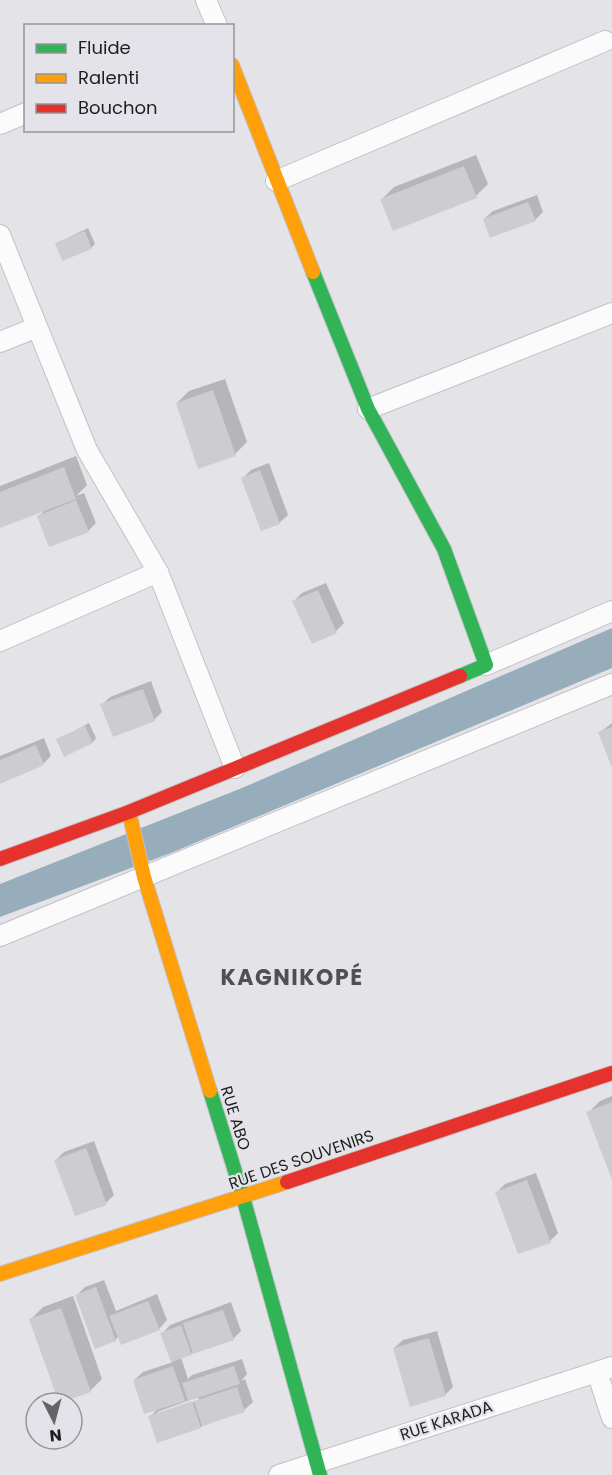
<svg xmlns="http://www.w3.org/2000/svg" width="612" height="1475" viewBox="0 0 612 1475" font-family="Poppins,sans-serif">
	<rect width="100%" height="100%" fill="#e4e4e8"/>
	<!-- water -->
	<polygon fill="#98adbc" points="612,628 612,668 171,853 0,917 0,884 242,788"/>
	<!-- shadow -->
	<g fill="#0003" fill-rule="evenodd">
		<polygon points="476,155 488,184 476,196 382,199 394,187"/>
		<polygon points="537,195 543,212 535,220 484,219 493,211"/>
		<polygon points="88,228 95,244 91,248 57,243"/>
		<polygon points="225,379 247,442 235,454 177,403 189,391"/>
		<polygon points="76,456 87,485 76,496 84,493 96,523 88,531 39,516 46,509 0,527 0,486"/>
		<polygon points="269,463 288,515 279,523 243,478 251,470"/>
		<polygon points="326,583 344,623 336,631 294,601 302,593"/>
		<polygon points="151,681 162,712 154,720 102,705 110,697"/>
		<polygon points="89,723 96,738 93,742 58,740"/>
		<polygon points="612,723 612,764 599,733"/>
		<polygon points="44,738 51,756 43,764 0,782 0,756"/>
		<polygon points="612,1096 612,1176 588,1113 600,1101"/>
		<polygon points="94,1141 114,1195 106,1203 56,1160 64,1152"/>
		<polygon points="536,1173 558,1233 550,1241 497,1192 505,1184"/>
		<polygon points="104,1280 116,1311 157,1294 167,1320 159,1329 119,1336 115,1340 77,1295 85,1287"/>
		<polygon points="73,1296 102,1379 90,1391 31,1319 43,1307"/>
		<path d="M 231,1302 L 241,1331 L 233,1339 L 181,1357 L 188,1379 L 192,1375 L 242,1359 L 247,1374 L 241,1381 L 245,1379 L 253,1402 L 244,1410 L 200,1427 L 150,1417 L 158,1408 L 134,1380 L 143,1372 L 173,1362 L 162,1334 L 170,1325 ZM 198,1397 L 199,1400 L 157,1415 L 157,1412 Z"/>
		<polygon points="437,1331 453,1387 445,1395 394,1348 403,1340"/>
	</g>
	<!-- building -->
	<g fill="#cdcccf">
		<polygon points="464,166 477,198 393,231 380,199"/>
		<polygon points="528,202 536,221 490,238 483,219"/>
		<polygon points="85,231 92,249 62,261 55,243"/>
		<polygon points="213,390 236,456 198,469 176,403"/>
		<polygon points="64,467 76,499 0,528 0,492"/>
		<polygon points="260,470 280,524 261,531 241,478"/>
		<polygon points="76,500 89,532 49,547 37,516"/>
		<polygon points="318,590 337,633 312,644 292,601"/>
		<polygon points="143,689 155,721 113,737 100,704"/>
		<polygon points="85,726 93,743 64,757 56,739"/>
		<polygon points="612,727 612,768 598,732"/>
		<polygon points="36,745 44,765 0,784 0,760"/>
		<polygon points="612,1102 612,1180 586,1112"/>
		<polygon points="86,1148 107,1205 75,1216 54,1160"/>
		<polygon points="527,1180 551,1243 518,1254 495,1192"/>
		<polygon points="96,1287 116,1341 95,1349 75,1295"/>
		<polygon points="148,1301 160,1330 121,1345 109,1316"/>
		<polygon points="61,1308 91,1392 59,1403 29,1319"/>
		<polygon points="223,1310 234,1340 193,1354 183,1323"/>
		<polygon points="181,1325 192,1355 171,1362 160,1333"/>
		<polygon points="429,1338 446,1396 410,1407 393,1348"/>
		<polygon points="173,1366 185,1401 144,1414 133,1380"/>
		<polygon points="234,1366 240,1384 188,1401 182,1383"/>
		<polygon points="237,1387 245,1412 202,1426 194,1401"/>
		<polygon points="192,1401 201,1428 157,1443 148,1416"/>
	</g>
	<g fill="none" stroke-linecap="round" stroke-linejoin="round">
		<!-- street casing -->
		<g stroke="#c2c2c5" stroke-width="22">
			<g id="street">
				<polyline points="206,0 217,26"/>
				<polyline points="0,124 26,113"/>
				<polyline points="276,181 605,41"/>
				<polyline points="0,235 87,450 158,572 235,768"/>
				<polyline points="0,342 35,328"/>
				<polyline points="368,409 612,313"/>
				<polyline points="0,641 158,572"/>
				<polyline points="486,665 612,611"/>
				<polyline points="0,936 612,684"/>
				<polyline points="597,1372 612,1418"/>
				<polyline points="279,1475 612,1367"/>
			</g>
		</g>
		<!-- fast casing -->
		<g stroke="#c2c2c5" stroke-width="16">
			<g id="fast">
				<polyline points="313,272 368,409 444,549 486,665 460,676"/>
				<polyline points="210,1091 243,1197 320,1475"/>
			</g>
		</g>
		<!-- slow casing -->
		<g stroke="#c2c2c5" stroke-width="16">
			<g id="slow">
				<polyline points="232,65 313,272"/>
				<polyline points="129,812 144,877 210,1091"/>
				<polyline points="0,1274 287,1182"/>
			</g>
		</g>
		<!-- jam casing -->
		<g stroke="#c2c2c5" stroke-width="16">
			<g id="jam">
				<polyline points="0,859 129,812 460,676"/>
				<polyline points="287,1182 612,1073"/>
			</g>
		</g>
		<!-- street -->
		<use href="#street" stroke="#fbfbfc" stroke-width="20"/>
		<!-- fast -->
		<use href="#fast" stroke="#30b455" stroke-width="14"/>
		<!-- slow -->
		<use href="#slow" stroke="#ff9f0a" stroke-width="14"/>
		<!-- jam -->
		<use href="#jam" stroke="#e5322d" stroke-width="14"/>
	</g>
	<g text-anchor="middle" stroke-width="4.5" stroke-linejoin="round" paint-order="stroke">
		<!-- street labels -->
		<g font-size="16" fill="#1f1f21" stroke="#e3e3e9">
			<text transform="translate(236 1118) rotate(73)" y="6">RUE ABO</text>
			<text transform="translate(301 1159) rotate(-19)" y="6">RUE DES SOUVENIRS</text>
			<text transform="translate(446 1420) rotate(-18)" y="6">RUE KARADA</text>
		</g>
		<!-- district labels -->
		<g font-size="22" font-weight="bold" letter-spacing="1.5" fill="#4f4f55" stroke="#e3e3e9">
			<text x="292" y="985">KAGNIKOPÉ</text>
		</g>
	</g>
	<!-- legend -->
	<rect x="24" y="24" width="210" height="108" fill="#e3e3e9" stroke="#959599" stroke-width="1.5"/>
	<rect x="36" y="44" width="30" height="9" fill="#30b455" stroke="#959599" stroke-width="1.5"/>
	<text x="78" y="54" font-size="18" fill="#1f1f21">Fluide</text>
	<rect x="36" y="74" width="30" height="9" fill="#ff9f0a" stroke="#959599" stroke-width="1.5"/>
	<text x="78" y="84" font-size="18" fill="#1f1f21">Ralenti</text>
	<rect x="36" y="104" width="30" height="9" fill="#e5322d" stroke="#959599" stroke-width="1.5"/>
	<text x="78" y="114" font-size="18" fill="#1f1f21">Bouchon</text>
	<!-- north arrow -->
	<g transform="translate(54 1421) rotate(174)"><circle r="28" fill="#e3e3e9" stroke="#959599" stroke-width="1.5"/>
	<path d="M0-4.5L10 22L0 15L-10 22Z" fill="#646467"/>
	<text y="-9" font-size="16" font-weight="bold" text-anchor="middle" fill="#1f1f21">N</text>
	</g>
</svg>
